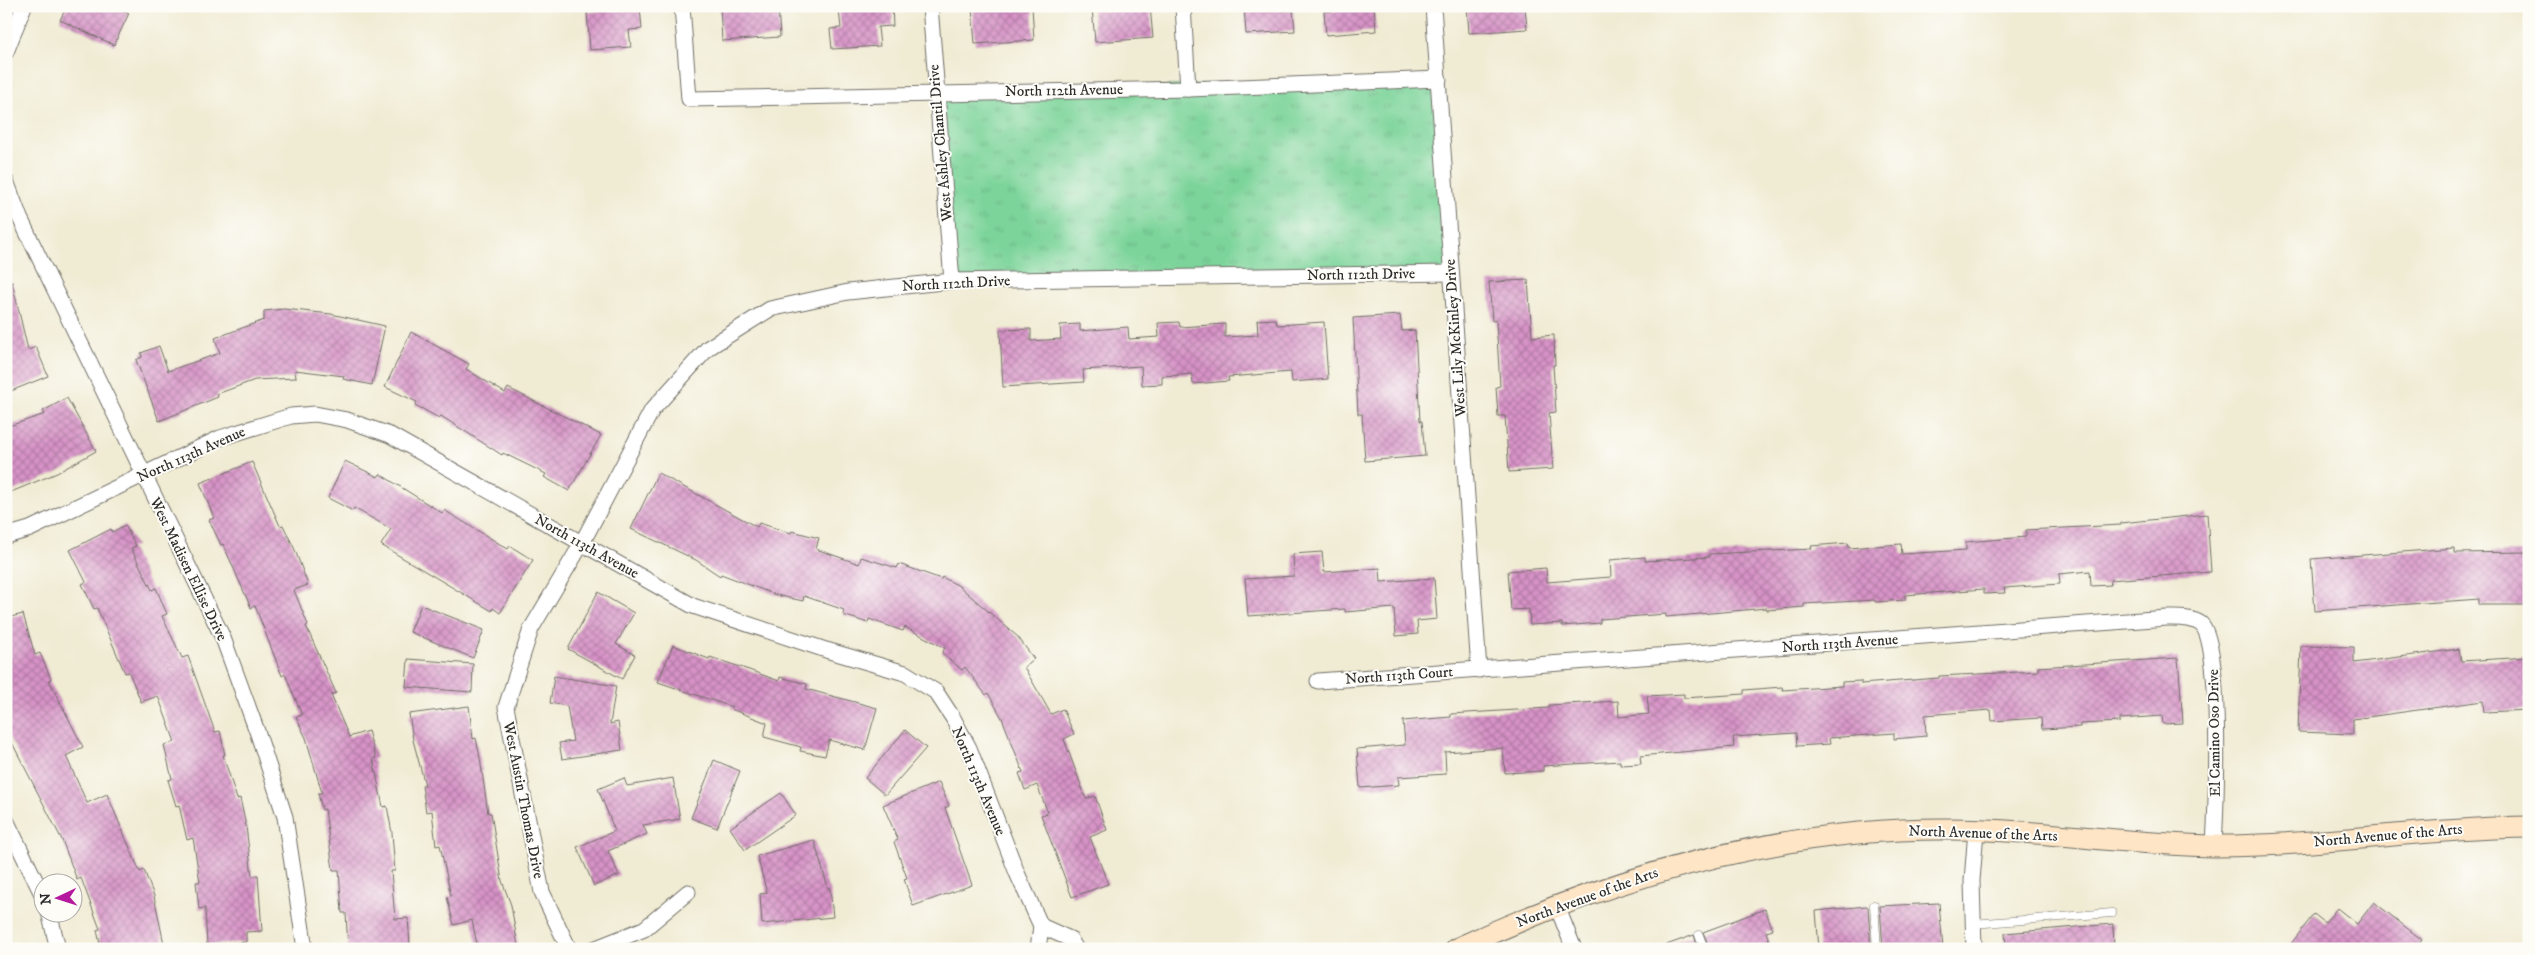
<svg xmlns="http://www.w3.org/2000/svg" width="2535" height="955" viewBox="0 0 2535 955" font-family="'IM FELL DW Pica',serif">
	<defs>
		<pattern id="grass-tufts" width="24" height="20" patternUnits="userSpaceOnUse" patternTransform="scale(1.25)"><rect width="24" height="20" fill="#7cd49a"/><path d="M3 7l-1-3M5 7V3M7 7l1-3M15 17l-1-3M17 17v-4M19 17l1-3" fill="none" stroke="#6bb685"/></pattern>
		<pattern id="building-cross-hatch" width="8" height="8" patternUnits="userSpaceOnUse" patternTransform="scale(1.25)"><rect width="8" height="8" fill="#d793c7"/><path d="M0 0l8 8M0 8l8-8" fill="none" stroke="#af78a2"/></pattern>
	</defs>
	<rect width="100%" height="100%" fill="#fdfcf7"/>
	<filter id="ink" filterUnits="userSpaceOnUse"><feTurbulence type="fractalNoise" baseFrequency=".02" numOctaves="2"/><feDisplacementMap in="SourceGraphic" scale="10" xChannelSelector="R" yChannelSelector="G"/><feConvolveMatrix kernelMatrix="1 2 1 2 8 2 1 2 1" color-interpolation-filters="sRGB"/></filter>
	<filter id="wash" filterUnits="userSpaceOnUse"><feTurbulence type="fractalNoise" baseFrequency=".0096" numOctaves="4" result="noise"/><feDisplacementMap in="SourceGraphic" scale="20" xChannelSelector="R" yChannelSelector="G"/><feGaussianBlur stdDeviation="1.12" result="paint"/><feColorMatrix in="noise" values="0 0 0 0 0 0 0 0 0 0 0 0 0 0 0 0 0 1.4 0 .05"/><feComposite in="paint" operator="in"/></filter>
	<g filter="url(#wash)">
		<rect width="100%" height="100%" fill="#f0ebd3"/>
		<!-- grass -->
		<polygon fill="url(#grass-tufts)" stroke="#548062" points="1439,79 1451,273 952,281 936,92"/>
		<g id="blocks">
			<!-- building -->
			<g fill="url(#building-cross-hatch)">
				<polygon points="67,6 115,6 129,13 114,45 60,20"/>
				<polygon points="720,6 778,6 780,37 722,41"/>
				<polygon points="892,6 893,26 878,27 880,46 832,49 830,29 841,28 839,10"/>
				<polygon points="1002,6 1032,6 1034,40 975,44 972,8"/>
				<polygon points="1150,6 1153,38 1095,42 1092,7"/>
				<polygon points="1244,6 1282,6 1282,11 1293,10 1295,31 1246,34"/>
				<polygon points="1333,6 1374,6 1376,31 1326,35 1324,11 1333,11"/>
				<polygon points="1467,6 1525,6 1527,29 1469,33"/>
				<polygon points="640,8 642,29 629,30 631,47 590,50 587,12"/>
				<polygon points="1528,280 1532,337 1554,335 1555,365 1553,365 1556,412 1549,413 1553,469 1509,472 1505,416 1498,416 1496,387 1500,386 1496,320 1492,321 1489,282"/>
				<polygon points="6,282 12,282 28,350 36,347 48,376 6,393"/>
				<polygon points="284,309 331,314 385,326 372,385 343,379 344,376 295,370 296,378 255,380 217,394 218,397 159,421 136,360 142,357 141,353 159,346 168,371 220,353 215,338 264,320 264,311"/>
				<polygon points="1400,315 1402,331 1415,330 1420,421 1422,421 1425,456 1365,461 1362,414 1358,414 1353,318"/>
				<polygon points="1276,319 1277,325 1324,322 1328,379 1292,382 1291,372 1228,377 1229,381 1193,384 1192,374 1162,376 1162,384 1142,385 1141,366 1083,370 1084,382 1003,387 1000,330 1031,329 1031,341 1061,339 1060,325 1080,324 1080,331 1128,327 1129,339 1159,337 1158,323 1179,322 1180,327 1225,324 1225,337 1258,335 1257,320"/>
				<polygon points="411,332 469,364 466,369 505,393 508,388 601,435 569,491 544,477 546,474 503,453 502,455 441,416 439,418 415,405 417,402 385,387"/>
				<polygon points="67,398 96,451 57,473 11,492 6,483 6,427 45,414 43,411"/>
				<polygon points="345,461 378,477 380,474 442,513 444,510 508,549 510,546 533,560 500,613 493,608 492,611 381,545 391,529 354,508 353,511 328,498"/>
				<polygon points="252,462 280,526 283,525 295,550 308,585 294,590 308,625 306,626 336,693 331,695 349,737 368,731 376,758 373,759 383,807 387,806 392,833 395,871 391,871 395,919 408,918 410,945 348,949 346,913 342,913 339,870 333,870 325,809 322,810 318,793 322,793 306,738 296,717 302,715 285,674 282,676 255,606 251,608 223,544 221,545 209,520 214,518 200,483"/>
				<polygon points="658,473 757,527 759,523 791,533 792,531 819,538 816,549 859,564 861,557 897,568 899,564 941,579 942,577 959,586 1018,637 1034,659 1024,667 1051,714 1063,709 1074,734 1064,739 1086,799 1095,796 1107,830 1090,837 1108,884 1072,897 1041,815 1048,813 1037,785 1025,790 1019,773 1023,772 1002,718 988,693 986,695 965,667 962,670 942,653 945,648 905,627 903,631 869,619 868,623 843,615 844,610 804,596 803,601 776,595 721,574 720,576 696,560 631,529"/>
				<polygon points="2207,514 2211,572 2110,580 2111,585 2091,586 2090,571 2059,574 2060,584 2004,588 2005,593 1984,594 1984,589 1905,595 1905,600 1875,602 1875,600 1804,604 1804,607 1767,610 1767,608 1666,617 1666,614 1600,619 1600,623 1562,626 1562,623 1530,625 1529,609 1511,610 1508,571 1546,568 1547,582 1611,577 1610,560 1645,557 1645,561 1709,557 1709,554 1812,549 1811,546 1848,543 1849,548 1901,544 1902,554 1966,550 1966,542 2026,537 2026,530 2121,525 2121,523"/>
				<polygon points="125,525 136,546 131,548 152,590 156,588 167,614 162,616 182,658 188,656 215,732 220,731 225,755 223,755 237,799 240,798 246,826 252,876 258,875 262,931 246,932 246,942 207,945 205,908 199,909 196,882 200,882 193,838 187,840 179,805 176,806 168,780 172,779 164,745 175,742 158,696 141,702 129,672 125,673 97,608 94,609 82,584 86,582 70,550 111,529 112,532"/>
				<polygon points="2454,548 2454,553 2529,552 2529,605 2479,605 2479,599 2315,611 2311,559"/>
				<polygon points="1322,552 1324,572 1380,568 1381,582 1434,578 1437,619 1417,621 1418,634 1396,636 1394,608 1345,612 1345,609 1248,616 1245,579 1294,576 1293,554"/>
				<polygon points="598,592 634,613 616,644 635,655 622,679 568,649"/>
				<polygon points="421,605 484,630 473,658 410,632"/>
				<polygon points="23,614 35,655 40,653 51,679 49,680 83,747 66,756 87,803 107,794 140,872 144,870 154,896 164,944 142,949 101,949 97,930 100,929 81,878 77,880 62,840 6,731 6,618"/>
				<polygon points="673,645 709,659 710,657 749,670 779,681 780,677 807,684 806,689 877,708 865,750 829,740 825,756 800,751 801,747 764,737 767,723 731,709 732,707 658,682"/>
				<polygon points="2301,646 2354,647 2354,663 2459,649 2461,661 2529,657 2529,710 2484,712 2483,701 2353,719 2353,734 2298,732"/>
				<polygon points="2178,658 2183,723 2163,724 2162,716 2120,719 2120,722 2080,724 2080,727 2042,729 2041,718 1992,721 1991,710 1925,715 1926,736 1894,739 1894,733 1829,738 1830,744 1797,746 1796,733 1733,737 1734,747 1640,756 1641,764 1620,765 1620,761 1543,766 1543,771 1505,773 1503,748 1445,752 1446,774 1398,777 1399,785 1360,788 1357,749 1405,745 1403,721 1451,717 1451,714 1549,708 1549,705 1618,701 1619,717 1649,714 1647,696 1684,694 1684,698 1744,694 1744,690 1782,687 1783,690 1842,686 1842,682 1861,681 1861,684 1939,678 1939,676 2038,671 2038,667"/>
				<polygon points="408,659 473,664 472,692 406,687"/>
				<polygon points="554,676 616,686 610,724 618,722 622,750 562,759 559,743 573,741 567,706 550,703"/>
				<polygon points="469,706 473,739 476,738 480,758 488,813 491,813 502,881 511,905 518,946 502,949 478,949 472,920 454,925 447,897 451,896 440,845 436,846 432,811 426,812 422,785 425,785 413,740 409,714"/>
				<polygon points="905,730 926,748 885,795 865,778"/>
				<polygon points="714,760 740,771 717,828 691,818"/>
				<polygon points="624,778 627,786 673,778 680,819 643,825 647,834 608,851 619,875 594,886 577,847 615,831 598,789"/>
				<polygon points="939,782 949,806 945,808 972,885 913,906 904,879 907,878 894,842 898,840 883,805"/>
				<polygon points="781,793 796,815 745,850 730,828"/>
				<polygon points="814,840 828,888 830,888 833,917 762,924 760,894 767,893 757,856"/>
				<polygon points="2374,902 2422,940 2415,949 2287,949 2314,914 2325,923 2337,908 2357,924"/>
				<polygon points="1939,903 1943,949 1883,949 1880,906"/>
				<polygon points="1866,906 1868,907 1871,949 1819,949 1816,911"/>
				<polygon points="1765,909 1773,930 1766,932 1772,949 1710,949 1703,932"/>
				<polygon points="2113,924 2114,949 2006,949 2005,933"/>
				<polygon points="1694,935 1698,949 1662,949 1661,947"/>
			</g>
		</g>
	</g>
	<g filter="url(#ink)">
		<use href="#blocks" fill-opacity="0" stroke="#706e66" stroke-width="1"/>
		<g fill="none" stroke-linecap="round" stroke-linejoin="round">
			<!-- lane casing -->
			<g stroke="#706e66" stroke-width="9">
				<g id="lane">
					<polyline points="1874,905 1877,949"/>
					<polyline points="1972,924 2112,913"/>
					<polyline points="1699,935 1704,949"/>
				</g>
			</g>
			<!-- street casing -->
			<g stroke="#706e66" stroke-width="17">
				<g id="street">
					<polyline points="682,6 689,99 1188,89 1439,79"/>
					<polyline points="930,6 952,281"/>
					<polyline points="1183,6 1188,89"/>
					<polyline points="1433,6 1479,670"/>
					<polyline points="6,52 24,6"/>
					<polyline points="6,181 20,218 223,638 258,734 285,817 305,949"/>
					<polyline points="6,536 30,529 220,438 291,416 315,414 347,420 390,435 693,606 826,650 905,673 936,692 953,718 969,748 1017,873 1041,926 1038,949"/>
					<path d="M 1318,681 L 2167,618 C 2177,618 2192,617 2201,624 C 2223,644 2216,810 2214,846"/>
					<polyline points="6,820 42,894"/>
					<polyline points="1557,906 1574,949"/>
					<polyline points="49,912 58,949"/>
					<polyline points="1041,926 1070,939 1076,949"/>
					<polyline points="569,949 542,892 506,707 531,629 582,543 652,410 708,348 770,309 848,292 952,281 1451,273"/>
					<polyline points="594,949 644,929 688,892"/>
					<polyline points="1974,949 1972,881 1976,830"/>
				</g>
			</g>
			<!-- secondary casing -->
			<g stroke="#706e66" stroke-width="23">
				<path id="secondary" d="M 1456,949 C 1611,877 1776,828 1948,829 C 2038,829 2127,845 2216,846 C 2321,846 2424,828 2529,827"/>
			</g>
			<!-- lane -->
			<use href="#lane" stroke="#fff" stroke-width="8"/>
			<!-- street -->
			<use href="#street" stroke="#fff" stroke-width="15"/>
			<!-- secondary -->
			<use href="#secondary" stroke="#fde5c5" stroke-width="21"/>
		</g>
	</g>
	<g text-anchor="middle" stroke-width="4" stroke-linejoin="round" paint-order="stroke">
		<!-- street labels -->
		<g font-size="15" fill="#2b2b2b" stroke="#fdfcf7">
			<text transform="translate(1064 90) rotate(-1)" y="5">North 112th Avenue</text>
			<text transform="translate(940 143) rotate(-95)" y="5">West Ashley Chantil Drive</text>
			<text transform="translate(1361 274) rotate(-1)" y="5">North 112th Drive</text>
			<text transform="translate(956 283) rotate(-3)" y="5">North 112th Drive</text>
			<text transform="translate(1455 338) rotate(-94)" y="5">West Lily McKinley Drive</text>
			<text transform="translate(191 454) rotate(-24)" y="5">North 113th Avenue</text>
			<text transform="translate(587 546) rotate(29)" y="5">North 113th Avenue</text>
			<text transform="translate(189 569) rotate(64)" y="5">West Madisen Ellise Drive</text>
			<text transform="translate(1840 643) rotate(-4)" y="5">North 113th Avenue</text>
			<text transform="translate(1399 675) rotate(-4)" y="5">North 113th Court</text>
			<text transform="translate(2214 733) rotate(-91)" y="5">El Camino Oso Drive</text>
			<text transform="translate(979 781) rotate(67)" y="5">North 113th Avenue</text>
			<text transform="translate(524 800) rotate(79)" y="5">West Austin Thomas Drive</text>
			<text transform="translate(1983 833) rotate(2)" y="5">North Avenue of the Arts</text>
			<text transform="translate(2388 835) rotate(-5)" y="5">North Avenue of the Arts</text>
			<text transform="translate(1587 897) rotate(-20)" y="5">North Avenue of the Arts</text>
		</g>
	</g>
	<!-- margin -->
	<rect width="2535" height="955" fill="none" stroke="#fdfcf7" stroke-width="25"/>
	<!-- north arrow -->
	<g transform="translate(58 898) rotate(266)"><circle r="24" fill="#fdfcf7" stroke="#a9a8a5"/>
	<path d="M0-4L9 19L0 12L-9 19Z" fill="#b5179e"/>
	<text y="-8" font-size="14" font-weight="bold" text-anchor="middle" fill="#2b2b2b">N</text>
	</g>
</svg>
